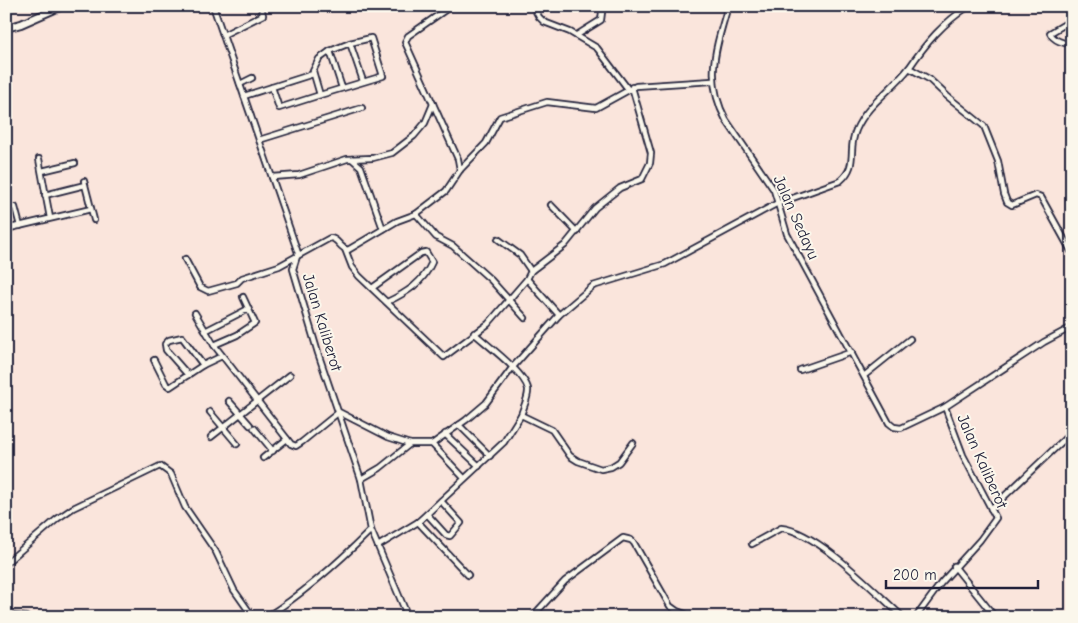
<svg xmlns="http://www.w3.org/2000/svg" width="1078" height="623" viewBox="0 0 1078 623" font-family="'Comic Neue',sans-serif">
	<rect width="100%" height="100%" fill="#fae5dc"/>
	<filter id="ink" filterUnits="userSpaceOnUse"><feTurbulence type="fractalNoise" baseFrequency=".02" numOctaves="2"/><feDisplacementMap in="SourceGraphic" scale="10" xChannelSelector="R" yChannelSelector="G"/><feConvolveMatrix kernelMatrix="1 2 1 2 8 2 1 2 1" color-interpolation-filters="sRGB"/></filter>
	<g filter="url(#ink)">
		<g fill="none" stroke-linecap="round" stroke-linejoin="round">
			<!-- street casing -->
			<g stroke="#22223b" stroke-width="8">
				<g id="street">
					<polyline points="213,6 298,253 293,269 318,353 361,479 371,530 408,617"/>
					<polyline points="451,6 408,36 405,42 458,159 460,170"/>
					<polyline points="533,6 539,17 544,22 570,32 597,48 628,89"/>
					<path d="M 728,6 C 716,48 704,79 726,120 L 774,190 L 787,234 L 889,423 L 894,427 L 901,428 L 945,407 L 1044,342 L 1072,327"/>
					<path d="M 969,6 C 943,23 926,43 909,68 L 929,79 L 947,96 L 984,126 L 998,161 L 1004,194 L 1007,202 L 1012,205 L 1036,195 L 1041,197 L 1072,253"/>
					<path d="M 1072,20 L 1050,33 C 1053,40 1065,45 1072,43"/>
					<polyline points="223,35 263,15 261,6"/>
					<polyline points="577,35 601,20 602,12 599,6"/>
					<polyline points="330,51 350,43"/>
					<polyline points="240,84 252,78"/>
					<polyline points="272,87 279,108 320,95 313,71 319,59 330,51 342,88"/>
					<polyline points="320,95 383,76 371,38 350,43 363,81"/>
					<polyline points="244,96 313,74"/>
					<polyline points="259,140 362,108"/>
					<polyline points="39,159 50,218"/>
					<polyline points="352,159 361,167 383,229"/>
					<polyline points="42,171 75,163"/>
					<polyline points="272,177 299,175 347,159 373,158 392,153 414,136 425,123 433,104"/>
					<polyline points="84,181 94,220"/>
					<polyline points="45,195 85,185"/>
					<polyline points="551,205 577,232"/>
					<polyline points="6,207 15,207 20,226"/>
					<polyline points="416,214 436,237 453,246 491,280 525,318"/>
					<polyline points="6,229 91,209"/>
					<polyline points="498,239 520,255 531,271"/>
					<polyline points="345,249 352,267 359,276 444,357 488,324 527,279 559,315"/>
					<path d="M 185,259 L 200,287 L 208,291 L 237,283 L 242,278 L 279,266 L 330,238 C 338,238 339,248 348,250 L 397,221 L 416,214 L 446,191 L 460,170 L 486,143 L 500,117 L 547,102 L 596,108 L 636,86 L 712,81"/>
					<polyline points="6,261 6,266"/>
					<polyline points="527,279 531,271 565,245 595,208 620,188 642,179 650,163 651,153 632,87"/>
					<path d="M 372,288 L 421,253 L 426,252 L 432,262 C 423,283 406,293 387,302"/>
					<path d="M 195,313 L 214,345 L 291,444 L 296,446 L 302,442 L 339,412 L 388,437 L 410,444 L 432,444 L 466,420 L 486,403 L 512,368 L 559,315 L 593,286 L 665,264 L 776,204 L 840,181 C 859,165 847,150 856,130 C 867,104 892,90 909,68"/>
					<polyline points="205,331 248,309"/>
					<path d="M 474,333 C 487,345 525,373 528,389 C 529,397 523,408 521,415"/>
					<polyline points="214,345 237,335 255,323 243,297"/>
					<polyline points="154,360 166,384 170,387 203,365 222,356"/>
					<polyline points="800,370 852,352"/>
					<polyline points="188,375 166,350 165,344 169,340 182,337 203,365"/>
					<polyline points="865,375 910,339"/>
					<polyline points="229,401 250,425"/>
					<polyline points="210,412 237,444"/>
					<polyline points="459,425 490,456"/>
					<polyline points="254,428 273,451"/>
					<polyline points="445,434 479,466"/>
					<polyline points="211,437 290,375"/>
					<polyline points="432,444 464,478"/>
					<polyline points="263,458 287,439"/>
					<polyline points="361,479 380,468 410,444"/>
					<polyline points="991,509 1072,432"/>
					<polyline points="427,514 446,535 450,536 461,523 441,501"/>
					<polyline points="418,522 468,575"/>
					<path d="M 752,544 L 781,528 C 817,531 875,592 903,617"/>
					<polyline points="378,546 418,522 429,512 504,442 521,415 552,430 570,456 578,461 601,469 611,467 619,462 633,443"/>
					<polyline points="6,563 57,519 73,508 160,466 171,474 185,507 216,552 234,590 253,617"/>
					<polyline points="954,566 995,617"/>
					<polyline points="6,615 26,617"/>
					<path d="M 266,617 C 305,593 339,562 371,530"/>
					<polyline points="532,617 565,581 623,538 631,540 634,543 670,606 677,611 693,617"/>
					<polyline points="916,617 941,583 980,540 996,518 963,455 945,407"/>
				</g>
			</g>
			<!-- secondary casing -->
			<g stroke="#22223b" stroke-width="10">
				<polyline id="secondary" points="6,28 21,24 62,6"/>
			</g>
			<!-- street -->
			<use href="#street" stroke="#fbf7ec" stroke-width="4.5"/>
			<!-- secondary -->
			<use href="#secondary" stroke="#fbf7ec" stroke-width="6"/>
		</g>
	</g>
	<g text-anchor="middle" stroke-width="4" stroke-linejoin="round" paint-order="stroke">
		<!-- street labels -->
		<g font-size="16" fill="#22223b" stroke="#fbf7ec">
			<text transform="translate(797 217) rotate(66)" y="6">Jalan Sedayu</text>
			<text transform="translate(323 322) rotate(73)" y="6">Jalan Kaliberot</text>
			<text transform="translate(983 461) rotate(66)" y="6">Jalan Kaliberot</text>
		</g>
	</g>
	<!-- margin -->
	<rect width="1078" height="623" fill="none" stroke="#fbf7ec" stroke-width="25"/>
	<rect x="12" y="12" width="1053" height="598" fill="none" stroke="#22223b" stroke-width="2" filter="url(#ink)"/>
	<!-- scale -->
	<path d="M886 580v8h152v-8" fill="none" stroke="#22223b" stroke-width="2.5"/>
	<text x="893" y="580" font-size="15" fill="#22223b" stroke="#fbf7ec" stroke-width="4" paint-order="stroke">200 m</text>
</svg>
